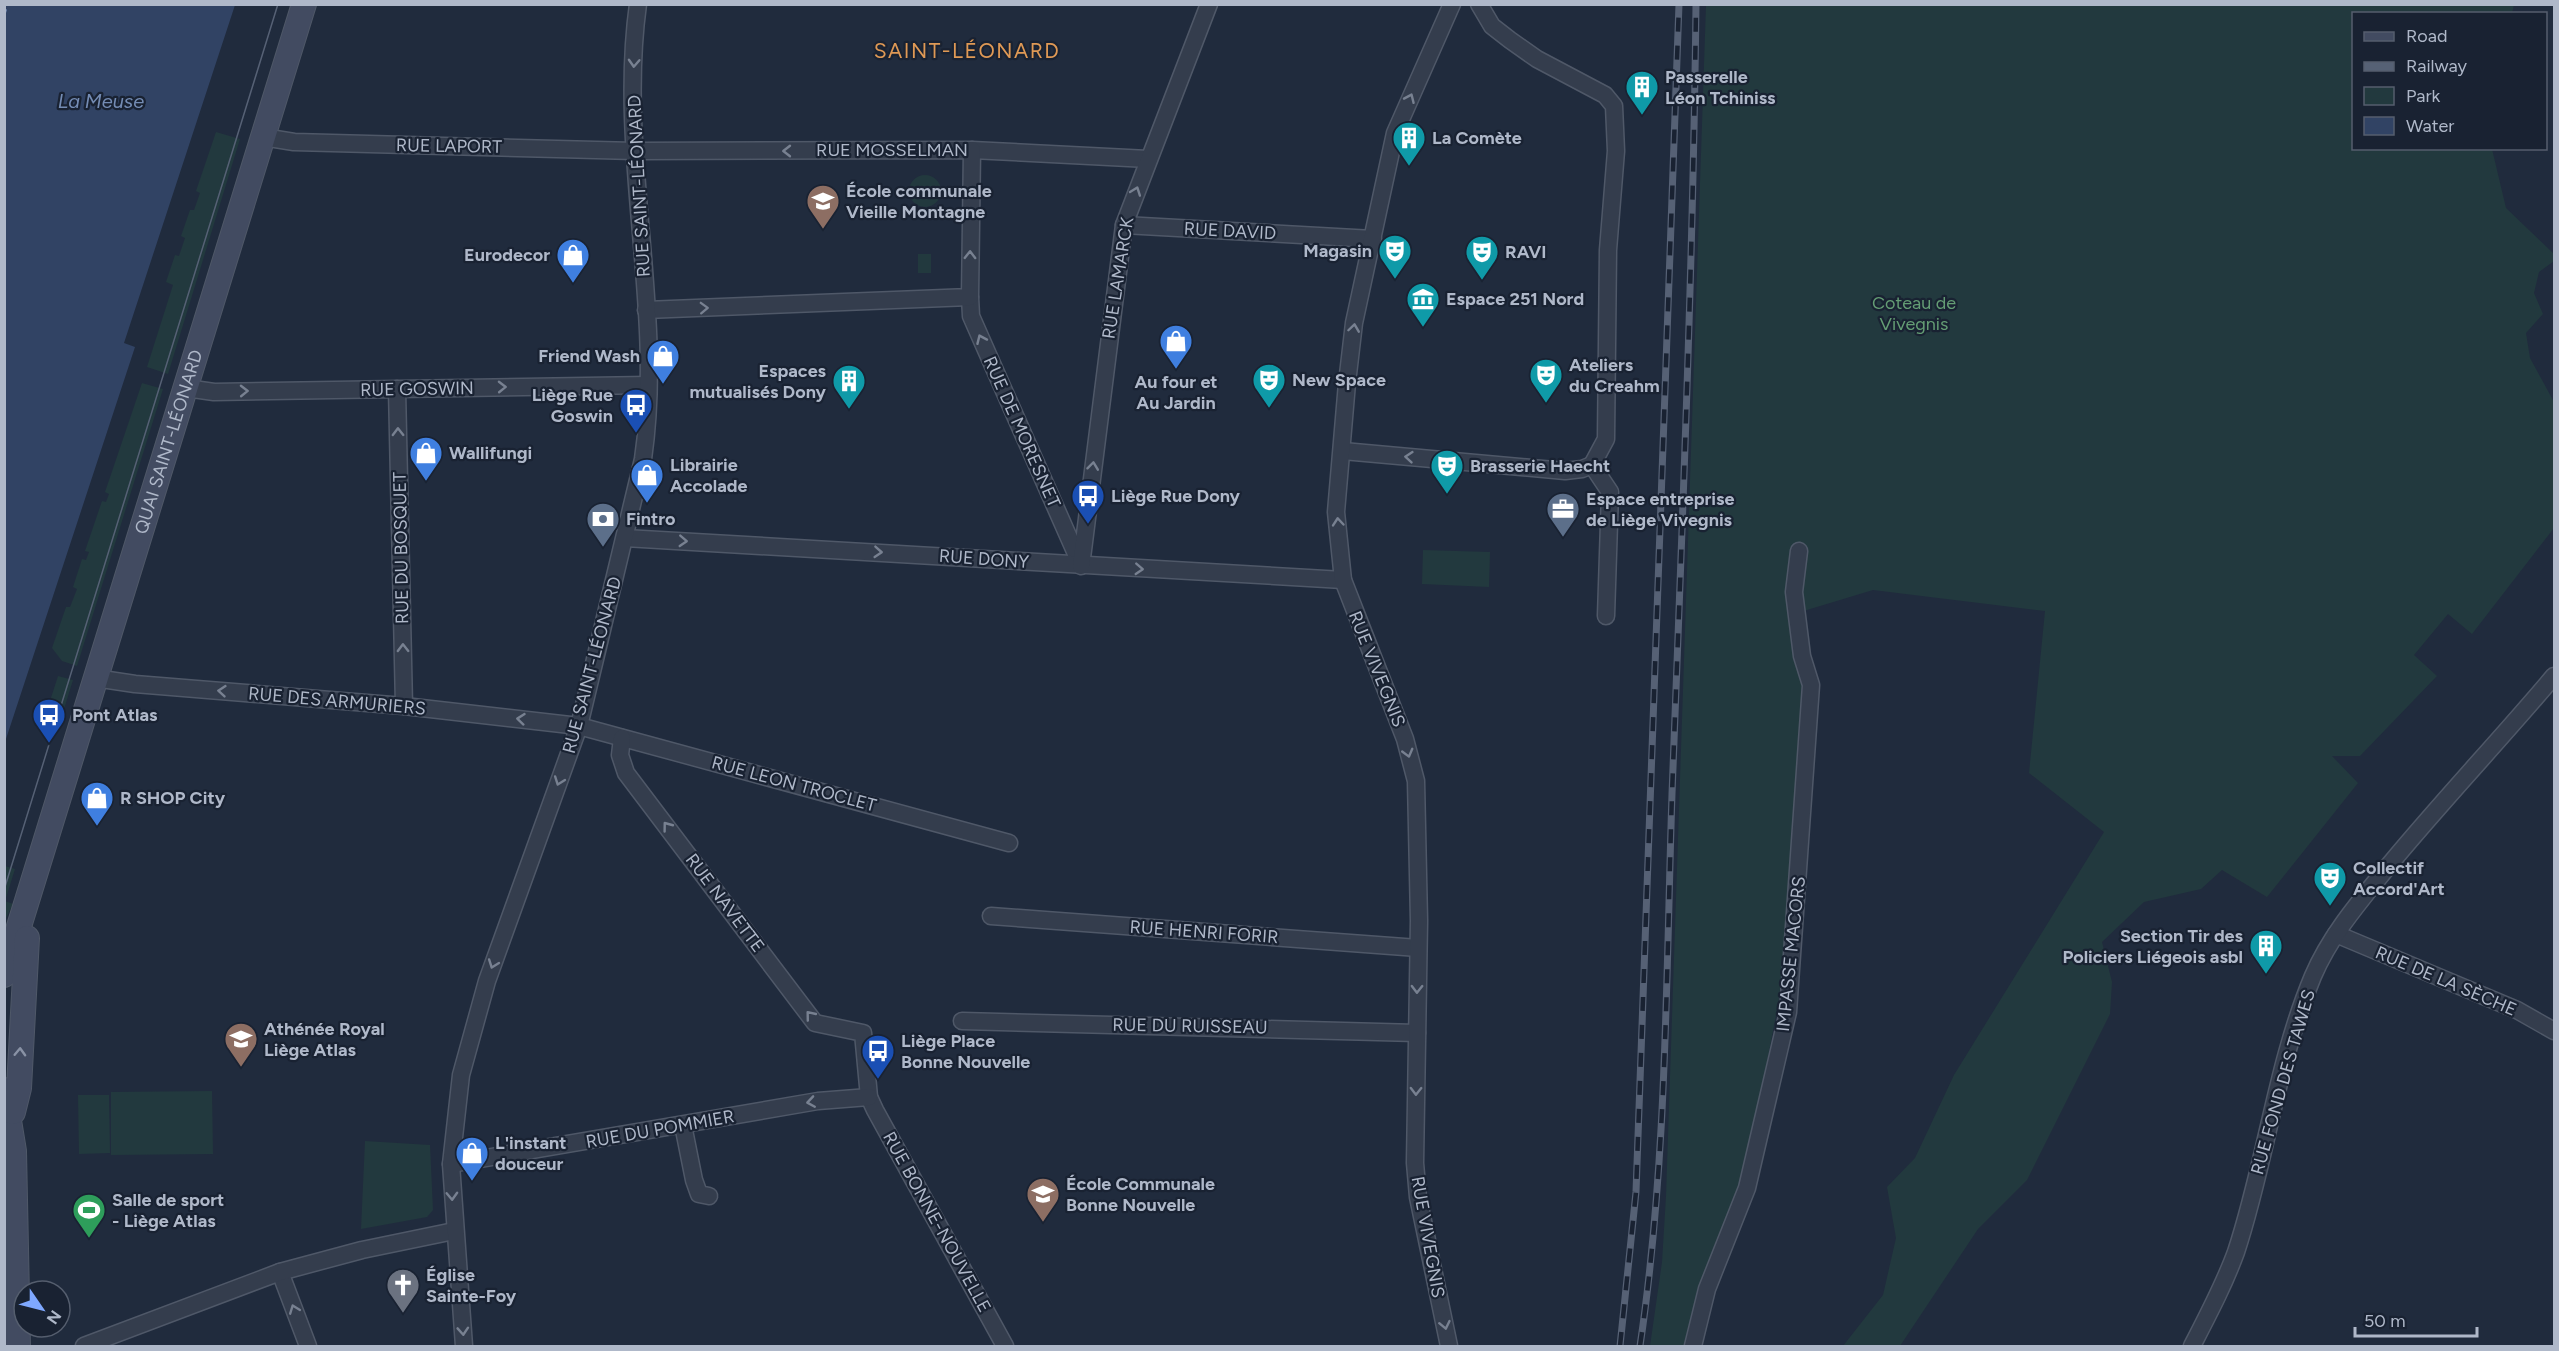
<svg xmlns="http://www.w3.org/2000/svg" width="2559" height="1351" viewBox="0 0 2559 1351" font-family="Figtree,sans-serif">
	<rect width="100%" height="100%" fill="#202b3d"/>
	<!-- green -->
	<g fill="#22393e">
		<polygon points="1706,5 2514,5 2512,13 2354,14 2354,148 2492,149 2506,208 2554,254 2554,261 2539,272 2534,293 2543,314 2526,333 2530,358 2554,402 2554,528 2472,634 2448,614 2414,655 2437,676 2360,756 2332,756 2358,783 2267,897 2222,870 2201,889 2144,902 2102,942 2112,982 2110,1014 2027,1180 1978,1229 1900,1346 1843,1346 1883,1295 1896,1238 1887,1187 1915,1158 1954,1075 2104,832 2029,773 2045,611 1873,590 1797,613 1811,685 1779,999 1747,1169 1687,1346 1650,1346 1662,1262 1666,1196"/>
		<polygon points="216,132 240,139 168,374 147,367 173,285 166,282 175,255 179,256 185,238 181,236 190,210 194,210 200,193 196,191"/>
		<circle cx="925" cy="191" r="16"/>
		<rect x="918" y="254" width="13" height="19"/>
		<polygon points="142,383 163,389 77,666 62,661 52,648 66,607 70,607 77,589 73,587 82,559 86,560 89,552 85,551 102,501 106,502 109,494 105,492"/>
		<polygon points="1423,550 1490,552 1489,587 1422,584"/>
		<polygon points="58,676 73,680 64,709 49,704"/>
		<polygon points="5,866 15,869 5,901 13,904 5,920"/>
		<polygon points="212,1091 213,1154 111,1155 111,1092"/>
		<polygon points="78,1095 109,1095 110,1153 79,1154"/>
		<polygon points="365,1141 430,1145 433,1210 427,1217 361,1229"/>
	</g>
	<!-- water -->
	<polygon fill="#314364" points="5,4 235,5 124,343 135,347 5,742"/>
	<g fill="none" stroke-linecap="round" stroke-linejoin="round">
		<!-- ferry -->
		<polyline stroke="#748cb4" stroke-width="1.5" stroke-dasharray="8 6" stroke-linecap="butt" points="4,17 8,4"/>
		<!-- street casing -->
		<g stroke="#4f5868" stroke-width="19">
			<g id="street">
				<polyline points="1479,4 1492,26 1510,40 1537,59 1605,95 1614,106 1616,151 1608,250 1606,439 1592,465"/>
				<polyline points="263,137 294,142 635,151 972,150 1148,159"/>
				<polyline points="1124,225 1373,239"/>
				<polyline points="970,297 971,316 1081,565"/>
				<polyline points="646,310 970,297 972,150"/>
				<polyline points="186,388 214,392 648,385"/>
				<polyline points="397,389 404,706"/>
				<polyline points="1343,451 1565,471 1582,469 1592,465"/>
				<polyline points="1592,465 1610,492 1606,616"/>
				<polyline points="625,538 1343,580"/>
				<polyline points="1081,566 1124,225 1209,4"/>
				<polyline points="95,678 135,684 404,706 579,726 1009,843"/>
				<polyline points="622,738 620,755 626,773 815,1023 863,1033 869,1097 875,1110 1005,1346"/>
				<polyline points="991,916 1418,948"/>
				<polyline points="2336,934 2517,1010 2554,1031"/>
				<polyline points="962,1021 1417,1033"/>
				<polyline points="683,1125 694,1180 699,1194 709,1196"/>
				<polyline points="451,1164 818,1101 869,1097"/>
				<polyline points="280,1272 308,1346"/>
				<polyline points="84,1346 280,1272 362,1250 454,1231"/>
				<path d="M 464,1346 L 451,1164 L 461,1075 L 487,981 L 579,726 L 643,459 C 665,309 617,155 638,4"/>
				<polyline points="1449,1346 1418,1197 1415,1163 1419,921 1416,781 1405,739 1343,580 1336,512 1347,383 1354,323 1395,133 1452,4"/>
				<polyline points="1693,1346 1707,1289 1747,1188 1788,1012 1811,685 1802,656 1794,592 1799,551"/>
				<path d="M 2192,1346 C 2208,1315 2224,1285 2236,1252 C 2266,1162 2276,1064 2313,976 C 2331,934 2361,900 2390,864 C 2443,800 2500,740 2554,676"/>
			</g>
		</g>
		<!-- secondary casing -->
		<g stroke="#4f5868" stroke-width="26">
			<g id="secondary">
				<path id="s1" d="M 4,975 L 304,4"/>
				<polyline points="4,1090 14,1151 18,1346"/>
				<polyline points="13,1112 19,1088 27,938"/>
			</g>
		</g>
		<!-- street -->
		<use href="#street" stroke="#343d4d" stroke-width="16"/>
		<!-- secondary -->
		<use href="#secondary" stroke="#424b61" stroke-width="24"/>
		<!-- tram -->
		<polyline stroke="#566175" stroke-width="1.5" points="4,890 278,4"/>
		<!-- rail casing -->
		<g stroke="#566175" stroke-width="7">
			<g id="rail">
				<polyline points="1620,1346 1636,1192 1679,4"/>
				<path d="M 1640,1346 C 1667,1164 1666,978 1672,794 C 1682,531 1693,268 1696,4"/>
			</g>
		</g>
		<!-- rail -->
		<use href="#rail" stroke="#192232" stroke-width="4.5" stroke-dasharray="14" stroke-linecap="butt"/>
	</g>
	<!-- one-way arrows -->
	<defs><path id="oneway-chevron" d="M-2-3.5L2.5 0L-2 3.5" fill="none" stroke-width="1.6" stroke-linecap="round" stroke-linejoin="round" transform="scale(1.5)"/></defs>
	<g stroke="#788191">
		<use href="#oneway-chevron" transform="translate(634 63) rotate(93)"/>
		<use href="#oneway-chevron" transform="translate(1410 98) rotate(-66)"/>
		<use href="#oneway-chevron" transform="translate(787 151) rotate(180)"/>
		<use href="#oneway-chevron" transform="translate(1136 191) rotate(-70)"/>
		<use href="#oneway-chevron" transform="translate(970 255) rotate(-89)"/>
		<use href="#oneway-chevron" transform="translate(704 308) rotate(-2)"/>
		<use href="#oneway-chevron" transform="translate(1354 328) rotate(-82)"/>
		<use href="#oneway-chevron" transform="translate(981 339) rotate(-114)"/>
		<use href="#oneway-chevron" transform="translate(502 387) rotate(-1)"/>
		<use href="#oneway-chevron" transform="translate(244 391) rotate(-1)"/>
		<use href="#oneway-chevron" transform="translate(398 432) rotate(-91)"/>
		<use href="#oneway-chevron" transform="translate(1409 457) rotate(-175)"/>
		<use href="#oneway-chevron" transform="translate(1093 466) rotate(-83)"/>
		<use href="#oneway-chevron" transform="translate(1338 522) rotate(-95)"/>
		<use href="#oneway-chevron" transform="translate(683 541) rotate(3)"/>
		<use href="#oneway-chevron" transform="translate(878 552) rotate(4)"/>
		<use href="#oneway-chevron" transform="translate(1139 569) rotate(3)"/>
		<use href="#oneway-chevron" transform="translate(403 648) rotate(-91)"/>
		<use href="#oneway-chevron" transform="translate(222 691) rotate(-175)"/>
		<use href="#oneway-chevron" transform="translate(521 719) rotate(-174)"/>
		<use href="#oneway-chevron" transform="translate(1408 753) rotate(75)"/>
		<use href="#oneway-chevron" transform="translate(559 781) rotate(110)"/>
		<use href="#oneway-chevron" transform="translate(667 826) rotate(-127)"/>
		<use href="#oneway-chevron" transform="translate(493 964) rotate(110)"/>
		<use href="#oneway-chevron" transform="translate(1417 989) rotate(91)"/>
		<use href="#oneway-chevron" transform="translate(810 1015) rotate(-129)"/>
		<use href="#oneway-chevron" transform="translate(1416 1091) rotate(91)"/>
		<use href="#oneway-chevron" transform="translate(811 1102) rotate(171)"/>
		<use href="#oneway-chevron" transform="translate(452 1196) rotate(88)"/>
		<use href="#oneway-chevron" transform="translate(294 1309) rotate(-111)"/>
		<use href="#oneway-chevron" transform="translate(1445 1325) rotate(78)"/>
		<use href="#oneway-chevron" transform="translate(463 1331) rotate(86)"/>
	</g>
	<use stroke="#8992a5" href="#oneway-chevron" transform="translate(20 1052) rotate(-88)"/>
	<!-- icons -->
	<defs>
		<g id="building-pin" transform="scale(1.725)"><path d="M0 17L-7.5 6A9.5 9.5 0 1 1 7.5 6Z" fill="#0f9aa8" stroke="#192232"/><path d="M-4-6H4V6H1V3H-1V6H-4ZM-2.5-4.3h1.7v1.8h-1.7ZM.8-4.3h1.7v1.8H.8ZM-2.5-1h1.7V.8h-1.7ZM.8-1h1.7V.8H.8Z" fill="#fff"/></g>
		<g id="school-pin" transform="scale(1.725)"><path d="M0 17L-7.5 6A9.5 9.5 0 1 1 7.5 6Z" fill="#8d6e63" stroke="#192232"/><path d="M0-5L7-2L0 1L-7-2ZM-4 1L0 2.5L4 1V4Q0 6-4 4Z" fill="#fff"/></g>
		<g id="theatre-pin" transform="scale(1.725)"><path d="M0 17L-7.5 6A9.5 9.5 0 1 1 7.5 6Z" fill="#0f9aa8" stroke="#192232"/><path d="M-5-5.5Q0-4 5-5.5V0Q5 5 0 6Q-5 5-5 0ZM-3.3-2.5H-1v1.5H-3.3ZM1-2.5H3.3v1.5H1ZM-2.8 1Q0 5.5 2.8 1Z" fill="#fff"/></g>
		<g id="shop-pin" transform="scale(1.725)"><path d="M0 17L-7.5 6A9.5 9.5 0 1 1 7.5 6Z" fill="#3f7fe0" stroke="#192232"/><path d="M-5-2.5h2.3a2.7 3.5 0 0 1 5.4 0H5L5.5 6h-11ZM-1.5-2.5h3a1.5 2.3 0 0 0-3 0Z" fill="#fff"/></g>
		<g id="museum-pin" transform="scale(1.725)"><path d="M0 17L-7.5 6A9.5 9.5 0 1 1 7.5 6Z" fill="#0f9aa8" stroke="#192232"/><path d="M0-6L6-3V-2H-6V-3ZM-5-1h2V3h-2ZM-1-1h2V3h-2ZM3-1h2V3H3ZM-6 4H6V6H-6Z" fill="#fff"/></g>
		<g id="bus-pin" transform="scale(1.725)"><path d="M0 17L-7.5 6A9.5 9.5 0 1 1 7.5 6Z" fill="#1a4fb4" stroke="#192232"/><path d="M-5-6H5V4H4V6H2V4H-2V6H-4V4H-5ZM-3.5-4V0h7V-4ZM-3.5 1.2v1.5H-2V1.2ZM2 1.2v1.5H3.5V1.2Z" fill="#fff"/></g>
		<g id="office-pin" transform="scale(1.725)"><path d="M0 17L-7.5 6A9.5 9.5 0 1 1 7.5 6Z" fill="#5c6f8a" stroke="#192232"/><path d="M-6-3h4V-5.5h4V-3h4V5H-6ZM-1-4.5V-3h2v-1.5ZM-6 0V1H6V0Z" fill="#fff"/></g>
		<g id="bank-pin" transform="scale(1.725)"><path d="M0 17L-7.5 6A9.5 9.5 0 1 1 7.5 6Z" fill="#5c6f8a" stroke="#192232"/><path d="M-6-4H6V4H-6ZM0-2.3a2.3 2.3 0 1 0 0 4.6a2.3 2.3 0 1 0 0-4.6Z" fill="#fff"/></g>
		<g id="stadium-pin" transform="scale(1.725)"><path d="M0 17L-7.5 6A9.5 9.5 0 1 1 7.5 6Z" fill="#2e9e5b" stroke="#192232"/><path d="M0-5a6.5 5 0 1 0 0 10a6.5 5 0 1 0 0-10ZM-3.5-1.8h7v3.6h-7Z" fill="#fff"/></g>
		<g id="church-pin" transform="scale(1.725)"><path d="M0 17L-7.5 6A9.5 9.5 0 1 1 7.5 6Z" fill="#6b7280" stroke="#192232"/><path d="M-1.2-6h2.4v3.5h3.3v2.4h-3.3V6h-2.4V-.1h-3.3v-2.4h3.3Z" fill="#fff"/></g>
	</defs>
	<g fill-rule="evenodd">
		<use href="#building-pin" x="1642" y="87"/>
		<use href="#building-pin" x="1409" y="138"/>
		<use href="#school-pin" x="823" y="201"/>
		<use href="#theatre-pin" x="1395" y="251"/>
		<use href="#theatre-pin" x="1482" y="252"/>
		<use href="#shop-pin" x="573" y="255"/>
		<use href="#museum-pin" x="1423" y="299"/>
		<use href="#shop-pin" x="1176" y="341"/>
		<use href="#shop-pin" x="663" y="356"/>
		<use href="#theatre-pin" x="1546" y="375"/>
		<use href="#theatre-pin" x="1269" y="380"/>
		<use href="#building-pin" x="849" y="381"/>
		<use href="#bus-pin" x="636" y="405"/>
		<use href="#shop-pin" x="426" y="453"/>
		<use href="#theatre-pin" x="1447" y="466"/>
		<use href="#shop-pin" x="647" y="475"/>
		<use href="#bus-pin" x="1088" y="496"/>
		<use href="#office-pin" x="1563" y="509"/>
		<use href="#bank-pin" x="603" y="519"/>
		<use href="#bus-pin" x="49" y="715"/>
		<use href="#shop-pin" x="97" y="798"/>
		<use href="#theatre-pin" x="2330" y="878"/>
		<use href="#building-pin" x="2266" y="946"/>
		<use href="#school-pin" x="241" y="1039"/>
		<use href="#bus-pin" x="878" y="1051"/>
		<use href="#shop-pin" x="472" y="1153"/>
		<use href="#school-pin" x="1043" y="1194"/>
		<use href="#stadium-pin" x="89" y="1210"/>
		<use href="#church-pin" x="403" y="1285"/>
	</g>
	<g text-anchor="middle" stroke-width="4.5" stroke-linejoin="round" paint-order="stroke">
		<!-- poi labels -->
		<g font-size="18" font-weight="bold" fill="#afb8c9" stroke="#192232" text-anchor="start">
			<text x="1665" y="83">Passerelle<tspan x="1665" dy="21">Léon Tchiniss</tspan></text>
			<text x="1432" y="144">La Comète</text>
			<text x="846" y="197">École communale<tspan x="846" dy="21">Vieille Montagne</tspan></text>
			<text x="1372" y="257" text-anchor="end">Magasin</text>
			<text x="1505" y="258">RAVI</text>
			<text x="550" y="261" text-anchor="end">Eurodecor</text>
			<text x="1446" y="305">Espace 251 Nord</text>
			<text x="640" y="362" text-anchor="end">Friend Wash</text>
			<text x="1569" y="371">Ateliers<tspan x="1569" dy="21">du Creahm</tspan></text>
			<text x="826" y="377" text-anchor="end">Espaces<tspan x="826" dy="21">mutualisés Dony</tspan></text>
			<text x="1292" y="386">New Space</text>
			<text x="1176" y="388" text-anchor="middle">Au four et<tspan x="1176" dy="21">Au Jardin</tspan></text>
			<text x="613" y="401" text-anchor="end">Liège Rue<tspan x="613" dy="21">Goswin</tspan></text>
			<text x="449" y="459">Wallifungi</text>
			<text x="670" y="471">Librairie<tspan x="670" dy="21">Accolade</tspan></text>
			<text x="1470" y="472">Brasserie Haecht</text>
			<text x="1111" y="502">Liège Rue Dony</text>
			<text x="1586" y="505">Espace entreprise<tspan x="1586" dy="21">de Liège Vivegnis</tspan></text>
			<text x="626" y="525">Fintro</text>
			<text x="72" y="721">Pont Atlas</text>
			<text x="120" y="804">R SHOP City</text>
			<text x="2353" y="874">Collectif<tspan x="2353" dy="21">Accord'Art</tspan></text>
			<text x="2243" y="942" text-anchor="end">Section Tir des<tspan x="2243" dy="21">Policiers Liégeois asbl</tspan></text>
			<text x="264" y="1035">Athénée Royal<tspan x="264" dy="21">Liège Atlas</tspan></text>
			<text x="901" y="1047">Liège Place<tspan x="901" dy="21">Bonne Nouvelle</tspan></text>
			<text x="495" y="1149">L'instant<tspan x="495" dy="21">douceur</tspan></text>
			<text x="1066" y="1190">École Communale<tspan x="1066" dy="21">Bonne Nouvelle</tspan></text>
			<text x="112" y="1206">Salle de sport<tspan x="112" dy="21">- Liège Atlas</tspan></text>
			<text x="426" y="1281">Église<tspan x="426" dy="21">Sainte-Foy</tspan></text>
		</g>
		<!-- street labels -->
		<g font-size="18" fill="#afb8c9" stroke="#192232">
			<text transform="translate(449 146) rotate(1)" y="6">RUE LAPORT</text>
			<text x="892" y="156">RUE MOSSELMAN</text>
			<text transform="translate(639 186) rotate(-93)" y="6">RUE SAINT-LÉONARD</text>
			<text transform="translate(1230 231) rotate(3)" y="6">RUE DAVID</text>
			<text transform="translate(1118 278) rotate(-81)" y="6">RUE LAMARCK</text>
			<text transform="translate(417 389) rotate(-1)" y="6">RUE GOSWIN</text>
			<text transform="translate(1022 432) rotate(66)" y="6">RUE DE MORESNET</text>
			<text dy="6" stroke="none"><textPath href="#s1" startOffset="558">QUAI SAINT-LÉONARD</textPath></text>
			<text transform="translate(401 548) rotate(-91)" y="6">RUE DU BOSQUET</text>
			<text transform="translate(984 559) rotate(4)" y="6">RUE DONY</text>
			<text transform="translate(592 665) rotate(-75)" y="6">RUE SAINT-LÉONARD</text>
			<text transform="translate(1377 669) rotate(68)" y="6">RUE VIVEGNIS</text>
			<text transform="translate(337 701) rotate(5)" y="6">RUE DES ARMURIERS</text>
			<text transform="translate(794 784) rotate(15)" y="6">RUE LEON TROCLET</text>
			<text transform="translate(725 903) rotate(53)" y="6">RUE NAVETTE</text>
			<text transform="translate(1204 932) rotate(4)" y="6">RUE HENRI FORIR</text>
			<text transform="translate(1791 954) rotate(-84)" y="6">IMPASSE MACORS</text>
			<text transform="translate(2446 981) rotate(23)" y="6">RUE DE LA SÈCHE</text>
			<text transform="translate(1190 1026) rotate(1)" y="6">RUE DU RUISSEAU</text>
			<text transform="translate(2283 1082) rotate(-74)" y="6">RUE FOND DES TAWES</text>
			<text transform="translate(660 1129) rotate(-10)" y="6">RUE DU POMMIER</text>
			<text transform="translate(937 1222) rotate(61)" y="6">RUE BONNE-NOUVELLE</text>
			<text transform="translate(1428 1237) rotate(80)" y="6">RUE VIVEGNIS</text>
		</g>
		<!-- park labels -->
		<g font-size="18" fill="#649d74" stroke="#192232">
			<text x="1914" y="309">Coteau de<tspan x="1914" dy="21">Vivegnis</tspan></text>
		</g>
		<!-- water labels -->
		<g font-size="20" font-style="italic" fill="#748cb4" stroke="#192232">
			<text x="101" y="108">La Meuse</text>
		</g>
		<!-- quarter labels -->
		<g font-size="21" letter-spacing="1.5" fill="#df9955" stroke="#192232">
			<text x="967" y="58">SAINT-LÉONARD</text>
		</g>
	</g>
	<!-- border -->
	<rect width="2559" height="1351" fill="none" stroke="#afb8c9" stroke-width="12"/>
	<!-- legend -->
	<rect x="2352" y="12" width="195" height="138" fill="#192232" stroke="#555e6e" stroke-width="1.5"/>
	<rect x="2364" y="32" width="30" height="9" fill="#424b61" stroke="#555e6e" stroke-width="1.5"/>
	<text x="2406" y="42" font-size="18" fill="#afb8c9">Road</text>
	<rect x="2364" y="62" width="30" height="9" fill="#566175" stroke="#555e6e" stroke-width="1.5"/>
	<text x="2406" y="72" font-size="18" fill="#afb8c9">Railway</text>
	<rect x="2364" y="87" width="30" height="18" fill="#22393e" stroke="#555e6e" stroke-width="1.5"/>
	<text x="2406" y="102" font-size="18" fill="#afb8c9">Park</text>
	<rect x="2364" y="117" width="30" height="18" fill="#314364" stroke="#555e6e" stroke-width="1.5"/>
	<text x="2406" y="132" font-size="18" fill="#afb8c9">Water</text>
	<!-- north arrow -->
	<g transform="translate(42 1309) rotate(125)"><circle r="28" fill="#192232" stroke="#555e6e" stroke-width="1.5"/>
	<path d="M0-4.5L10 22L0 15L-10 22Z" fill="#7fa8ff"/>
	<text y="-9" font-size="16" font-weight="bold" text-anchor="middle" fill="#afb8c9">N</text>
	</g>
	<!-- scale -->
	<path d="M2355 1327v9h122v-9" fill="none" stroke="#afb8c9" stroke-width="3"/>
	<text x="2364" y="1327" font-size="18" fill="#afb8c9" stroke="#192232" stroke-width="4.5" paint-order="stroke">50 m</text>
</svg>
